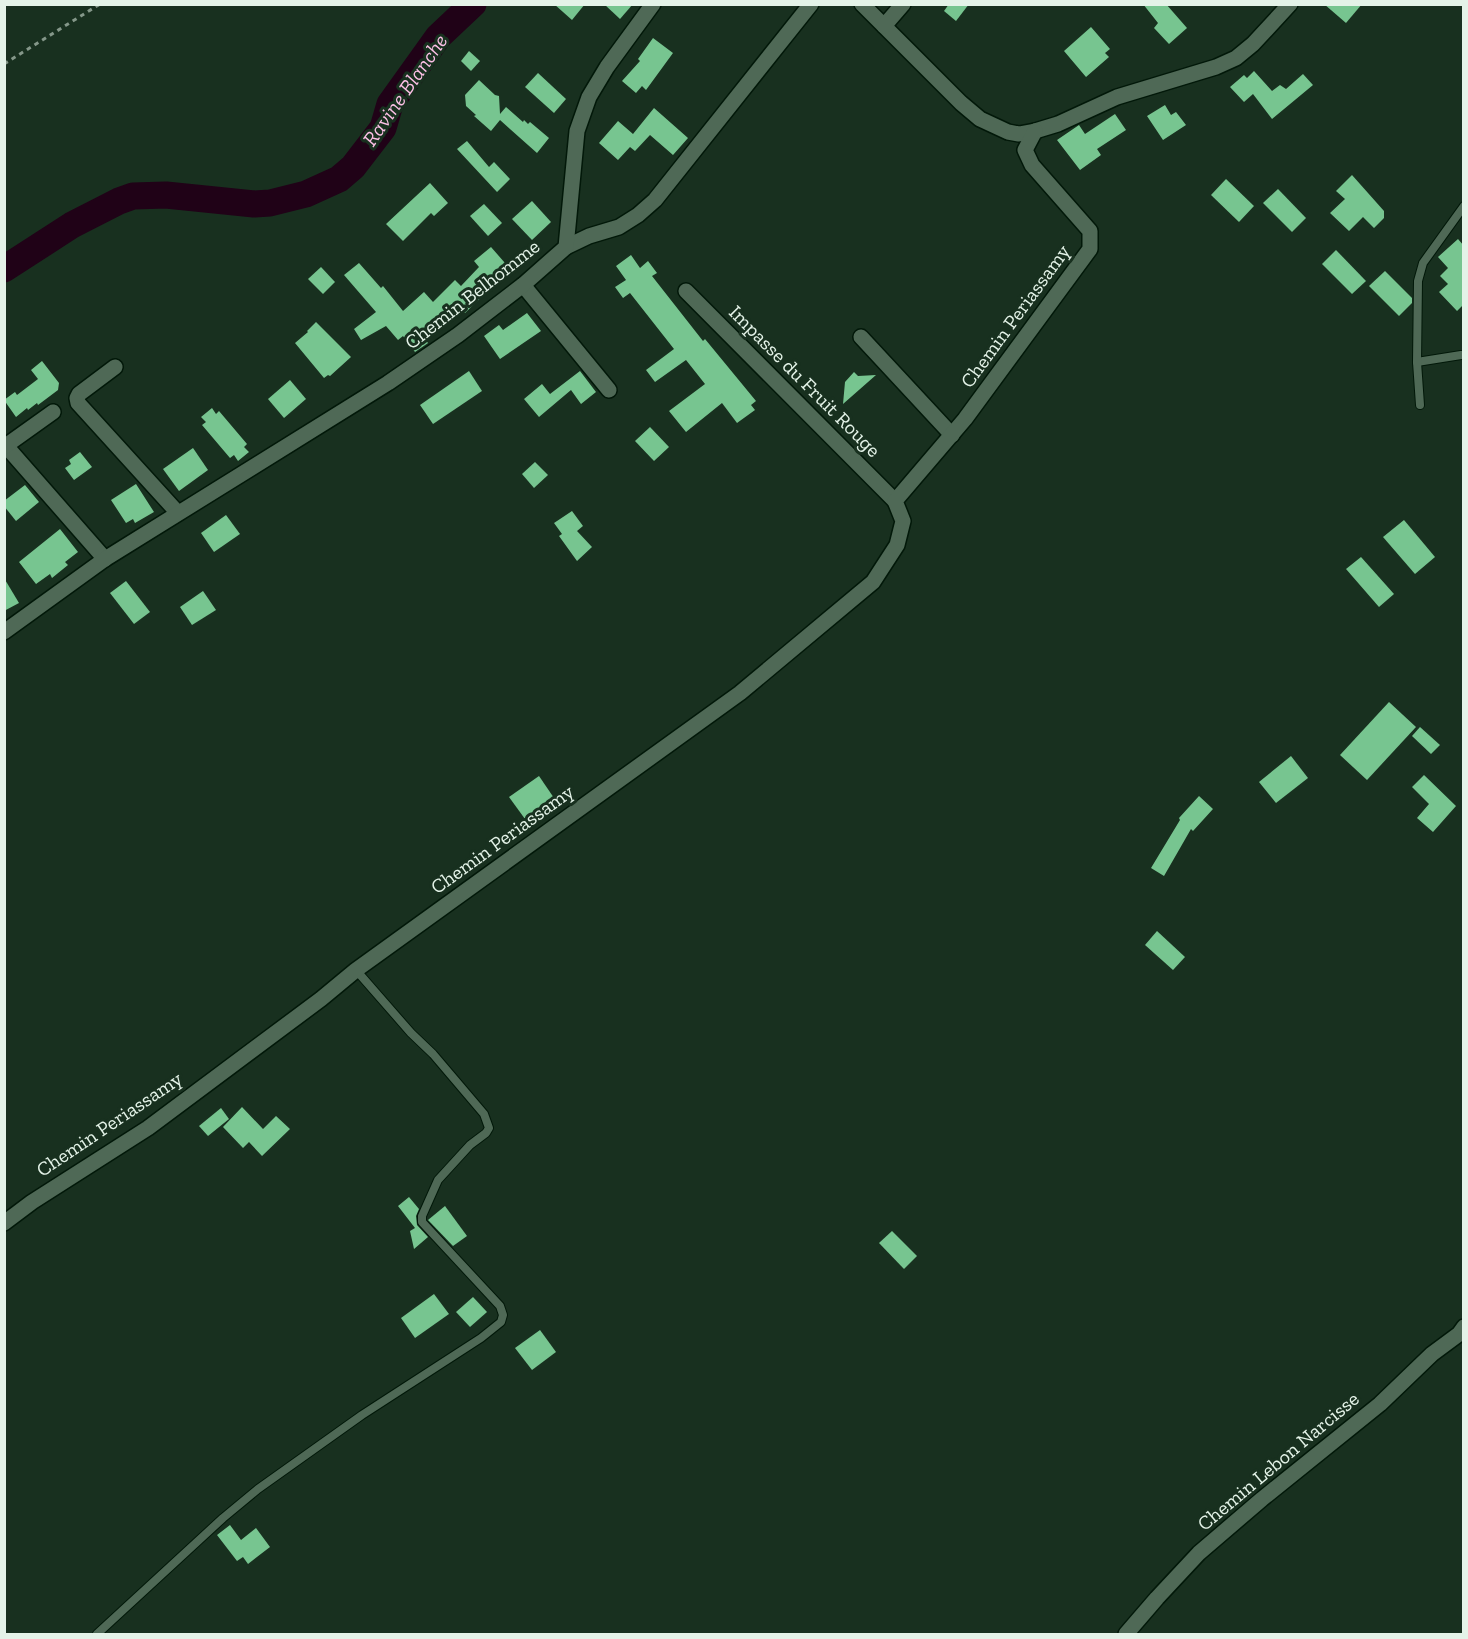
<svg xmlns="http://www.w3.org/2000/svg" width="1468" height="1639" viewBox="0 0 1468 1639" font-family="'Zilla Slab',serif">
	<rect width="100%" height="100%" fill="#18301f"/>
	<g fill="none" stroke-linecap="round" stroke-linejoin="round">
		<!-- river -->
		<polyline stroke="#200217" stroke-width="27" points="4,269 72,225 119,201 133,196 166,195 254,204 270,203 306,194 339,179 353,167 383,128 390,104 438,37 473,4"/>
	</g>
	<!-- building -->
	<g fill="#77c590">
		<polygon points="554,4 585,4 572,20"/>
		<polygon points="604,4 633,4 620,19"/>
		<polygon points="949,4 969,4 956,21 944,11"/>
		<polygon points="1143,4 1166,4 1187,28 1169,44 1154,28 1158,23"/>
		<polygon points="1324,4 1362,4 1346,23"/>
		<polygon points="1091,27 1110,49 1105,53 1109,57 1086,77 1064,51"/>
		<polygon points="653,38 673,53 646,90 642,86 636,93 622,81 640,61 638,59"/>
		<polygon points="469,51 480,61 471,71 461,61"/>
		<polygon points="1254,71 1272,91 1280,85 1286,89 1303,74 1313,85 1272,119 1253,94 1244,102 1230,87 1244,75 1247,78"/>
		<polygon points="538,73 566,99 554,113 525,87"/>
		<polygon points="479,80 495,95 499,96 500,114 506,107 523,122 524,120 528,124 530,122 549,138 537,153 500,120 491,131 474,116 476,115 466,106 465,95"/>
		<polygon points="1165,105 1171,115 1176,112 1186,125 1163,140 1147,116"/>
		<polygon points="654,108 688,138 673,155 650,135 635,151 630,147 618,160 599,143 618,121 633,134"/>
		<polygon points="1115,114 1126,130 1097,149 1101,155 1080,170 1057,140 1079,125 1085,134"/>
		<polygon points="467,141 489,167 494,162 510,179 497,192 457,149"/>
		<polygon points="1352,175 1384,211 1384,218 1374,228 1363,217 1349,231 1330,213 1345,199 1336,191"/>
		<polygon points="1226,179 1254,206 1239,222 1211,195"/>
		<polygon points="430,183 448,203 434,216 431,213 403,241 386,224"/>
		<polygon points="1278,189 1306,218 1292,232 1263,203"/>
		<polygon points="532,201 551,222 532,240 512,219"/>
		<polygon points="484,204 502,223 488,236 470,216"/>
		<polygon points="1458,239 1464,246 1464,304 1457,311 1439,292 1448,284 1440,276 1448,268 1438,257"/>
		<polygon points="491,247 512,271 496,285 495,284 465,313 454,303 421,334 428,343 415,352 403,336 398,340 386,326 361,340 354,329 376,312 344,275 359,263 381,288 383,286 403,311 424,292 433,302 455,280 461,286 479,267 474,261"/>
		<polygon points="1336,250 1366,281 1352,294 1322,264"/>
		<polygon points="631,255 640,268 648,261 657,273 652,276 703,341 705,339 756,401 751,405 755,410 737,423 722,403 686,432 669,411 705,384 686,360 655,382 646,370 674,349 630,293 623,298 615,287 626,280 616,266"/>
		<polygon points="321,267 335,282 323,294 308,279"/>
		<polygon points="1385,271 1412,298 1412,303 1399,316 1369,286"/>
		<polygon points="527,313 541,331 500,359 484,336 499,325 503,330"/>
		<polygon points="316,322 351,357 330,376 328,375 324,378 295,343 308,332 307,331"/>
		<polygon points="42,361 59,383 58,390 38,405 37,403 28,410 27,408 16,417 4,400 15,392 17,395 38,379 31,370"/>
		<polygon points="469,371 482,391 433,424 420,405"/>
		<polygon points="580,371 596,392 581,404 571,390 539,417 524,399 542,384 550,394"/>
		<polygon points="854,372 858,376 876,375 843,404 845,382"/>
		<polygon points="290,380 306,399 284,418 268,399"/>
		<polygon points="212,408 216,414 219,411 247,444 244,447 249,452 238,461 234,455 230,458 202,425 206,422 201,417"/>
		<polygon points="650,427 669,447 654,461 635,441"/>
		<polygon points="193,448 208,470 179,491 163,469"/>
		<polygon points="80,452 92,467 74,480 65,468 71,464 69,460"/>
		<polygon points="535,462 548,475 534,488 522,474"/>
		<polygon points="136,484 154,512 135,523 133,519 126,523 111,500"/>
		<polygon points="25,485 39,502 16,521 4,506 4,501"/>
		<polygon points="572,511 583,526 577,531 592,547 577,561 559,536 562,534 554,523"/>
		<polygon points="226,515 240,534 214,552 201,533"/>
		<polygon points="1404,520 1435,557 1415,574 1383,537"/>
		<polygon points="60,529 78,552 65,562 68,565 52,578 50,574 36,584 19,562"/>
		<polygon points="1361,557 1394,594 1379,607 1346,569"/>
		<polygon points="4,578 19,603 4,611"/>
		<polygon points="126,581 150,612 134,624 110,593"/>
		<polygon points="203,591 216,610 192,625 180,607"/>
		<polygon points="1389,702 1416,727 1367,780 1340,755"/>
		<polygon points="1420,727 1440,745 1431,754 1412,736"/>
		<polygon points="1291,756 1308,778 1276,803 1259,782"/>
		<polygon points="1424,775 1456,806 1433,832 1417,818 1429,804 1412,787"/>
		<polygon points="539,776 554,798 525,819 509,797"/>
		<polygon points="1199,796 1213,809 1193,831 1191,829 1164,876 1151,868 1180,820 1179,818"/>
		<polygon points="1157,931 1185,957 1173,970 1145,945"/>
		<polygon points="242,1107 263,1129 276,1116 290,1129 262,1156 249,1142 243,1148 223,1127"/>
		<polygon points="221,1108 229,1119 208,1136 199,1126"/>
		<polygon points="409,1197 419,1209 416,1216 417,1225 428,1237 414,1249 410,1231 415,1228 398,1206"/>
		<polygon points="445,1206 467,1236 453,1246 428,1220"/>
		<polygon points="892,1231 917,1256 904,1269 879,1243"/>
		<polygon points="434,1294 449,1314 415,1338 401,1318"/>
		<polygon points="473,1297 487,1312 470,1327 456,1312"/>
		<polygon points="540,1330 556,1352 532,1370 515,1348"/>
		<polygon points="230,1525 241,1540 256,1528 270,1547 248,1564 243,1557 237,1561 217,1535"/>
	</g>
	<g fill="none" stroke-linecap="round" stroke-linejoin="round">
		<!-- service casing -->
		<g stroke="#021809" stroke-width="10">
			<g id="service">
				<polyline points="1417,362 1461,355"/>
				<polyline points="1420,405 1417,362 1418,281 1423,263 1464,206"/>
				<polyline points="97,1634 223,1518 258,1489 362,1415 481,1338 501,1322 503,1315 500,1306 422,1222 422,1216 438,1180 470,1145 486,1133 489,1128 484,1114 433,1054 411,1033 356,970"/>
			</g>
		</g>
		<!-- minor casing -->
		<g stroke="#021809" stroke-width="18">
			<g id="minor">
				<polyline points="862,4 961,103 980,119 1008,132 1019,134 1035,131 1058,124 1117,97 1216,67 1236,58 1253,44 1290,4"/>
				<polyline points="884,26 903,4"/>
				<polyline points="566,247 589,236 619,227 638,215 655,200 811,4"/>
				<polyline points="523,285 609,390"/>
				<polyline points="686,291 895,501"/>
				<polyline points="861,337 952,435"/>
				<polyline points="115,367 79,394 77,398 78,403 178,513"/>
				<polyline points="6,446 105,559"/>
				<polyline points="4,447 53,412"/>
				<polyline points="4,632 105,559 388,383 458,335 523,285 566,247 577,131 589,97 607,67 653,4"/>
				<polyline points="4,1223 32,1202 148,1128 321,999 356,970 740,693 873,582 897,545 903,521 895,501 965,419 1090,249 1090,231 1032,165 1025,150 1035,131"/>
				<polyline points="1126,1634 1157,1598 1199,1553 1262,1499 1380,1404 1432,1354 1459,1334 1464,1327"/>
			</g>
		</g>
		<!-- path -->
		<polyline stroke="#849789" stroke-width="3" stroke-dasharray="4.5 4.5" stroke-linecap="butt" points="4,64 100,4"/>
		<!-- service -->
		<use href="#service" stroke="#4f6956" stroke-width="8"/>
		<!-- minor -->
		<use href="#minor" stroke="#4f6956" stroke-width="15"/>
	</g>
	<g text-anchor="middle" stroke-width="6" stroke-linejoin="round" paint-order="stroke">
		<!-- street labels -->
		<g font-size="20" fill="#e4f3e8" stroke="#18301f">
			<text transform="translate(472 294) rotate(-38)" y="7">Chemin Belhomme</text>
			<text transform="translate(1015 316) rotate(-54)" y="7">Chemin Periassamy</text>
			<text transform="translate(805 381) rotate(45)" y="7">Impasse du Fruit Rouge</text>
			<text transform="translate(502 839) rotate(-36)" y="7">Chemin Periassamy</text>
			<text transform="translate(109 1124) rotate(-34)" y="7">Chemin Periassamy</text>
			<text transform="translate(1278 1461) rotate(-40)" y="7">Chemin Lebon Narcisse</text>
		</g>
		<!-- water labels -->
		<g font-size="21" font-style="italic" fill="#fbbfe5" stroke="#18301f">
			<text transform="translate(405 90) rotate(-55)" y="7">Ravine Blanche</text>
		</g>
	</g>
	<!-- border -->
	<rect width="1468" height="1639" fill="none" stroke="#e4f3e8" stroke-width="12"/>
</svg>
